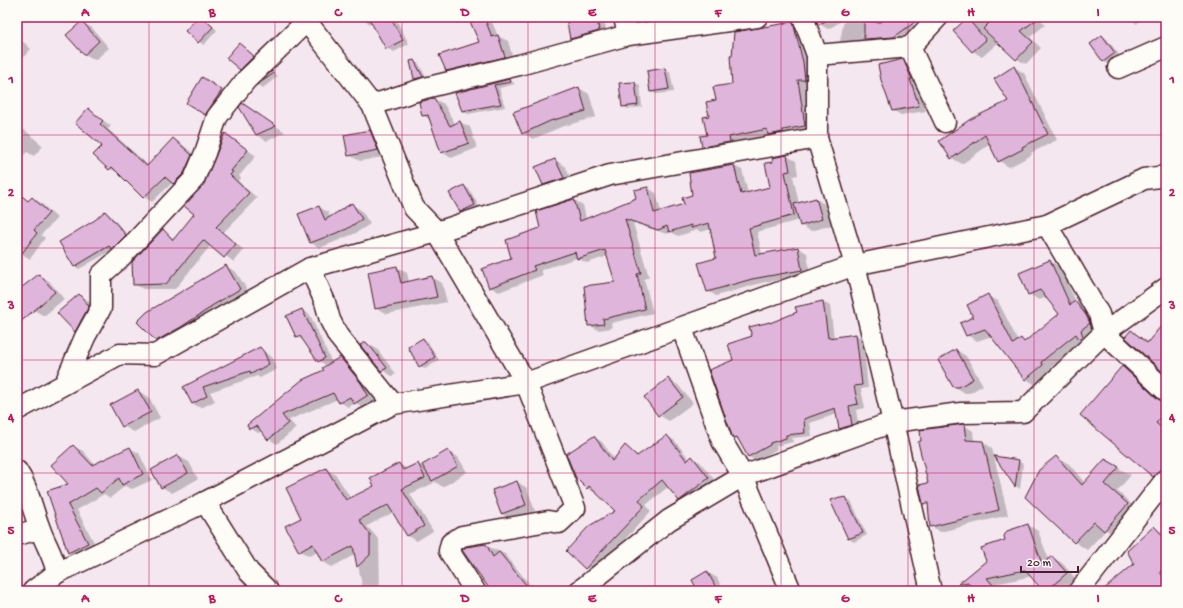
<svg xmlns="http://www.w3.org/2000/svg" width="1183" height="608" viewBox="0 0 1183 608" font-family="'Gochi Hand',sans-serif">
	<rect width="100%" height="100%" fill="#f4e7ef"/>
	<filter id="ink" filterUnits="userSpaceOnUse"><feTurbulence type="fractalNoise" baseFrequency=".025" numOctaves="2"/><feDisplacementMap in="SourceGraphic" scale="8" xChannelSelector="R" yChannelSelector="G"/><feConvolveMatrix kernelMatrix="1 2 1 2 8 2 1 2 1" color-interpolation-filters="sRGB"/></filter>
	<g filter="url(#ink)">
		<!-- shadow -->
		<g fill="#0003" fill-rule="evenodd">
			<polygon points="199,17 205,19 217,30 204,45 199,42"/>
			<polygon points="360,17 395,17 409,44 394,52 386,48 372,22 370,24"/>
			<polygon points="469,17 490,17 498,36 508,41 514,62 456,76 447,70 480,42"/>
			<polygon points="567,17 604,17 607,36 579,43 571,38"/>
			<path d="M 816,17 L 874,17 L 861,36 L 890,17 L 908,17 L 916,28 L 899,39 L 848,46 L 840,41 L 844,20 L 828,29 L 819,24 ZM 899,35 L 899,37 L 863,41 L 865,38 Z"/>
			<polygon points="970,17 1039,17 1045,25 1030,37 1041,48 1026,64 1017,59 999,42 982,57 973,51 954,31"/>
			<polygon points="1127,17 1143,17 1137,24"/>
			<polygon points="82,22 92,28 109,48 95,60 84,54"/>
			<polygon points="792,23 801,28 813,84 806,85 812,130 777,139 769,135 736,141 737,146 711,151 703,146 708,136 711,116 717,100"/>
			<polygon points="17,36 31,49 17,64"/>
			<polygon points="1102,36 1107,39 1120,56 1108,64 1103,61"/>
			<polygon points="244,47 258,60 245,72 240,69"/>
			<polygon points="903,60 911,65 926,111 901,115 892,110"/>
			<polygon points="414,61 419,64 427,79 420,82 415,79 411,62"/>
			<polygon points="1014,67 1024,73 1057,140 1031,153 1032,155 1009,167 999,161 990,144 962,164 952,158 1009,101"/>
			<polygon points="665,69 670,72 674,92 656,94 651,92"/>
			<polygon points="272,72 278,76 263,88 259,85"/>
			<polygon points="510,80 515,84 499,88 505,107 468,114 463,111 456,93"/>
			<polygon points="635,83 640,85 642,107 628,109 623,106"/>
			<polygon points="213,85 232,97 216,120 188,103"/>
			<polygon points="579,88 589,94 596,117 561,127 533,139 523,133"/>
			<polygon points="434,99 444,104 455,124 460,122 470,127 477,148 451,158 442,152 430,120 423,115"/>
			<polygon points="88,109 111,126 108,129 149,166 173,139 182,144 200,160 182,188 173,182 152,202 144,197 119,173 110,169 103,146"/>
			<polygon points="253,111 285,132 267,141 256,135"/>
			<polygon points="17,117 22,121 19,125 43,146 34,156 27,152 17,162"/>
			<polygon points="370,131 380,137 388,156 360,161 349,155"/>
			<polygon points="226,134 256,156 239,176 241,178 238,181 257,198 223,233 244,250 234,262 211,245 175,289 143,289 134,284 163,231 175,239 196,214 205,184"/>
			<polygon points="787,156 796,161 798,175 793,176 799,204 816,199 826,205 832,225 811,231 800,225 799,220 757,232 762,254 798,248 807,253 810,274 761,283 716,296 708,291 717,259 711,229 701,232 697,230 678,236 671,232 667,234 633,223 649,277 644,279 653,313 611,323 612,328 598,330 589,325 616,283 608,256 587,263 577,258 541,270 543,275 499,292 490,287 513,258 574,200 583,205 586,219 637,199 648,188 656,193 661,212 685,204 693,196 734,166 742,170 748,193 771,188 773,159"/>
			<polygon points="555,160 565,166 573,184 555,190 544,184"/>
			<polygon points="464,186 469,189 480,208 465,215 460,212"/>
			<polygon points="32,198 41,203 57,218 41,235 45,238 30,259 17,251 17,212"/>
			<polygon points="352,205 361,210 370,224 356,233 320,248 311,243 319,207 328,212 330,218"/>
			<polygon points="105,212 110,215 130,238 118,251 114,249 79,269 74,266 96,221"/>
			<polygon points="1050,261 1060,267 1076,302 1085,308 1098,325 1085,341 1050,368 1053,371 1036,385 1026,379 992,336 977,341 967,335 974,317 988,296 998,301 1018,341 1021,339 1025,342 1060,314 1047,297 1039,300 1029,294"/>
			<polygon points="226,266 236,272 250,294 167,346 157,340"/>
			<polygon points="397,267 407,273 409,282 432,277 442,283 447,302 387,314 376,308"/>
			<polygon points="39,275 49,281 64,299 44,316 34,310"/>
			<polygon points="79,295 89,301 99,312 85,337 75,331"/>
			<polygon points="823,302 830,306 834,338 856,335 863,339 868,388 861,389 865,408 856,410 859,428 847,432 840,428 837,414 810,423 812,436 792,438 793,442 776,446 777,449 756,461 749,457 740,441 734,437 735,360 753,337 771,324"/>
			<polygon points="302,310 310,315 332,363 340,358 349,363 369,389 375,400 363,408 356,403 348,407 340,402 338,399 289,420 296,428 277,444 269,439 262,431 258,433 250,428 326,371 327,366 319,361 305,341 297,337"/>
			<polygon points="1166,322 1166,374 1132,331 1148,342"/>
			<polygon points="423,339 428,342 439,360 425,369 420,366"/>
			<polygon points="366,343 377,349 396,374 392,376 382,370"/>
			<polygon points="260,348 272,358 277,369 260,378 257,376 210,392 215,401 201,408 193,404 184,388"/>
			<polygon points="956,350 966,356 983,385 970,393 965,393 954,386"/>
			<polygon points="1122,367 1134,374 1166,402 1165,483 1154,476"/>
			<polygon points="668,379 678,385 693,403 669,421 659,415 645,397"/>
			<polygon points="138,391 149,397 160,418 134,432 123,426 112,406"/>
			<polygon points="964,425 973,431 974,442 983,442 992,448 1008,515 940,532 931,526 929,506 924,503 930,484"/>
			<polygon points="667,436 675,441 690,460 692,458 700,462 717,483 688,505 680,500 669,486 646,505 651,511 594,573 586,568 568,551 617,511 596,492 595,493 587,488 594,437 602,442 614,459 625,447 639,456"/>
			<polygon points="73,446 83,451 95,465 130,448 139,453 152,480 132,489 125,486 110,498 104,494 77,510 97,548 78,558 69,552 49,492 70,485"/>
			<polygon points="448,451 458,457 467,472 443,487 432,480 434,483 410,494 433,531 417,541 408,536 394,512 367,526 379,540 380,591 363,591 356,554 332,567 323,562 318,552 309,556 300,551 302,518 326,469 336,475 351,499 375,486 399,464 408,469 418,464 426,468"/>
			<polygon points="178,456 189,462 198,479 172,493 162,487"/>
			<polygon points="996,457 1018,461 1023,464 1020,489 1016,486"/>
			<polygon points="1056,457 1069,464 1085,483 1105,461 1131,475 1117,491 1140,512 1118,537 1106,530 1087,550 1075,542 1027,497"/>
			<polygon points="517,482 527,488 535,511 512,520 502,514"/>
			<polygon points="17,486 26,505 17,511"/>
			<polygon points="846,498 851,501 867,535 854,542 849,539"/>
			<polygon points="1028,525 1038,531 1049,560 1052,557 1062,563 1076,579 1062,591 1044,591 1032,576 996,584 1002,591 976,591 974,588 969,589 960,584 987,561 1007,541"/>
			<polygon points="1154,527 1166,535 1166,590 1164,591 1114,591 1136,564"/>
			<polygon points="485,545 505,554 530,585 532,584 543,591 492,591 463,550"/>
			<polygon points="707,572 717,578 724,591 699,591"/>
		</g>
		<!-- building -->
		<g fill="#dfb5db" stroke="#4a1f2b">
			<polygon points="198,17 202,17 213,27 198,43 185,31"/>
			<polygon points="368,17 390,17 403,40 386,49"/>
			<polygon points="468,17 484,17 492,37 498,35 505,57 446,71 439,55 479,42"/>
			<polygon points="566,17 597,17 599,31 570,39"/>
			<polygon points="815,17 826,17 827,20 818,25"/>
			<polygon points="888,17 922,17 894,37 864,39 864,21 880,22"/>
			<polygon points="995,17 1040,17 1021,31 1033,42 1016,60 983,29"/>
			<polygon points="967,18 986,40 972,52 953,31"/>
			<polygon points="82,21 99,41 84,55 66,35"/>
			<polygon points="793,22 803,62 805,80 798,80 805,126 783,130 783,132 768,135 767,129 729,137 730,142 702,147 700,136 707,135 703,117 709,116 706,102 716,100 713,87 732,84 730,56 732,56 734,32"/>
			<polygon points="1102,35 1115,53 1103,62 1090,44"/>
			<polygon points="239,43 254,56 240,70 226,58"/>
			<polygon points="903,59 912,79 910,79 919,106 892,111 881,80 878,65"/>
			<polygon points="414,60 423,77 414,79 410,61"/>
			<polygon points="1014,66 1048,134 1022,147 1023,149 998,162 985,135 951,159 939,141 969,120 1008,101 994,79"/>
			<polygon points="665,68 669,89 650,92 647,71"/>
			<polygon points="272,71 274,73 257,85"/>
			<polygon points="202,77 222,90 205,115 186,103"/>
			<polygon points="510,79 511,82 494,85 501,104 462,111 455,93"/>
			<polygon points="635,82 638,105 622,107 619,83"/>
			<polygon points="579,87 586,111 550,121 522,134 513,112"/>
			<polygon points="434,98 450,126 460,121 469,143 441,153 428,115 422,116 419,102"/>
			<polygon points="242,103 276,126 256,135 239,107"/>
			<polygon points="88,108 103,121 100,124 147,166 173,138 192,155 184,173 173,184 165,177 143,198 112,167 109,170 93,155 102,146 75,123"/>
			<polygon points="370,130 378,150 348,156 344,135"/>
			<polygon points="225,133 248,150 231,171 233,172 230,175 249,193 216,227 236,244 224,258 203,240 166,284 133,285 132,262 163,229 173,240 194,214 184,206 204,184"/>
			<polygon points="787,155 790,171 785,172 794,215 749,228 755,255 798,247 802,270 752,279 707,292 698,263 716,258 709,223 691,228 691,225 669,232 667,226 658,230 625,219 641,273 637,274 645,309 603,319 604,324 588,326 584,286 615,282 605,250 577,259 575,252 533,266 535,270 489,288 482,269 511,258 506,240 540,228 536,211 574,199 580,221 636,198 634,190 648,187 654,213 684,204 682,198 692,195 689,173 734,165 741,194 770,187 765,163 773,162 772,158"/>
			<polygon points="555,159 564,178 543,185 535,167"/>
			<polygon points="464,185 475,205 460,212 449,193"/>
			<polygon points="17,192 28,201 32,197 49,213 34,230 37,233 17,260"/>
			<polygon points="816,198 822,219 800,226 794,204"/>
			<polygon points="352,203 362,219 347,229 310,243 298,214 319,206 325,220"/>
			<polygon points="105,211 126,235 112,249 109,246 74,267 59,242 95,220"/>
			<polygon points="1050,260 1070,305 1075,301 1086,315 1090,323 1081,330 1083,336 1079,339 1076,334 1041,362 1043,365 1025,380 985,329 966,336 960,323 973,317 967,305 988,294 1013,344 1021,338 1024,342 1059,314 1040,290 1028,295 1019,273"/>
			<polygon points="226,265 240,289 210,307 210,308 181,327 156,341 137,322 147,312"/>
			<polygon points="397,266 401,283 432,276 437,297 375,309 368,272"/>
			<polygon points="39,274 55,292 17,325 17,291"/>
			<polygon points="79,294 89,306 75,332 57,313"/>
			<polygon points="823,301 828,338 856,334 862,385 854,386 858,404 849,406 852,425 839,429 835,408 804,419 805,433 786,435 786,438 770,443 770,445 748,457 737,437 734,438 732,436 709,370 733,360 728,344 752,336 749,327 770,322 770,323 797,312 795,307"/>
			<polygon points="302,309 325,358 318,362 300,336 296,337 286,316"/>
			<polygon points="1166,320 1166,375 1125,337 1131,330 1147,343"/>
			<polygon points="423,338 435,357 419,367 408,347"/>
			<polygon points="366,342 374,351 387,368 381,371 360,345"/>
			<polygon points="260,347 264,352 269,364 251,374 250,371 203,387 207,396 192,404 183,387"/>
			<polygon points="956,349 973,379 959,387 953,387 938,360"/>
			<polygon points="340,357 361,383 368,395 354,404 350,397 339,403 333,393 282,415 288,423 268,440 257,426 249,429 247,425 302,380 324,370 322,368"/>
			<polygon points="1122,366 1158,399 1166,402 1166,412 1156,423 1166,432 1166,464 1153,477 1080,415"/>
			<polygon points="668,378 683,397 658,416 644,397"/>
			<polygon points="138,390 151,412 122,427 110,405"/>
			<polygon points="964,424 966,440 983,441 999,510 930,527 928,503 923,504 919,485 928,483 918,442 921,441 920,430"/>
			<polygon points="667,435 687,461 692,456 709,478 679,501 662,480 639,500 644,506 585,569 566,551 589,526 615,511 589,486 587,489 576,478 566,454 594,436 612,461 625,445 637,456"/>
			<polygon points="73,445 92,465 130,447 143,474 122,485 119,478 101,493 96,488 68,505 88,543 68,553 47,491 68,484 51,465"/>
			<polygon points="448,450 458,466 432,481 422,465"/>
			<polygon points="178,455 188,473 161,488 151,470"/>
			<polygon points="994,456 1019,460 1015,487"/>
			<polygon points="1056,456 1082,485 1105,459 1119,467 1105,484 1128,504 1104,531 1094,522 1074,543 1025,497 1039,470"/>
			<polygon points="399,463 403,470 418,463 425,478 402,489 424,526 407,536 388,505 359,520 370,534 370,555 357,567 353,546 322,562 313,544 299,552 285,526 301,518 286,488 326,468 346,500 374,486 370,478"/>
			<polygon points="517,481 526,505 501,514 492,490"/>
			<polygon points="846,497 863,533 848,539 830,500"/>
			<polygon points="1028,524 1042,564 1052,556 1067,573 1051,587 1052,591 1043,591 1025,570 987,578 998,591 975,591 968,582 958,584 986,561 981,548 1005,540 1004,536 1007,531"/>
			<polygon points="1154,526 1166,539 1166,566 1160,572 1166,581 1166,591 1102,591 1134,564 1127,551"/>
			<polygon points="486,544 493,557 499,552 531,591 491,591 462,550 466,547"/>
			<polygon points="707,571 718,591 698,591 692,580"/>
		</g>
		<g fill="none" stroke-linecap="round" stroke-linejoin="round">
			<!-- street casing -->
			<g stroke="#4a1f2b" stroke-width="23">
				<g id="street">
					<polyline points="624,17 628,35"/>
					<polyline points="803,17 817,55 817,138 855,265 893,422 931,591"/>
					<polyline points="307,22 372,105 414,208 437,232 526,383 575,508 559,523 548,521 462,536 451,543 449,551 475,591"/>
					<polyline points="910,47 945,122"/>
					<polyline points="817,55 910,47 938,17"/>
					<polyline points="1118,68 1166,47"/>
					<polyline points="372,105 425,88 519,65 628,35 757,17"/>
					<polyline points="1047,225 1099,314 1104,333 1166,391"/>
					<polyline points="310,268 325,302 330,320 338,336 393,404"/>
					<polyline points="682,328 722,441 743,476 791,591"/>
					<polyline points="65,383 85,337 101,308 101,275 120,258 194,179 205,153 217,117 246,80 311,17"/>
					<polyline points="17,410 120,354 155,355 310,268 437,232 610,175 817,138"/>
					<path d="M 17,471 C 29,489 32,509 40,529 C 46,546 53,554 57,573"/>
					<polyline points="205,502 249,572 268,591"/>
					<polyline points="17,535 39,529"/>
					<polyline points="33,591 57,573 205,502 393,404 526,383 855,265 1047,225 1144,179 1166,176"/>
					<polyline points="579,591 669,520 743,476 893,422 961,413 1023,412 1104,333 1166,288"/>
					<polyline points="1079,591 1166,479"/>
				</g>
			</g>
			<!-- street -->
			<use href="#street" stroke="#fdfcf7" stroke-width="20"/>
		</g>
	</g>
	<!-- grid -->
	<path fill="none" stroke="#c2185b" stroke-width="1" stroke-opacity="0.55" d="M 149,17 L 149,591M 275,17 L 275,591M 402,17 L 402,591M 528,17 L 528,591M 655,17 L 655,591M 781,17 L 781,591M 908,17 L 908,591M 1034,17 L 1034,591M 17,135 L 1166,135M 17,248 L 1166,248M 17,360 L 1166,360M 17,473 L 1166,473"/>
	<!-- margin -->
	<rect width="1183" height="608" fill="none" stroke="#fdfcf7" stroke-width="44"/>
	<!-- scale -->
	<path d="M1021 566v6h57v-6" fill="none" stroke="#4a1f2b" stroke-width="2"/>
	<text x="1027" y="566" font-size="12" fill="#4a1f2b" stroke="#fdfcf7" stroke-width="3" paint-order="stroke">20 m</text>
	<rect x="22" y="22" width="1139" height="564" fill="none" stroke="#c2185b" stroke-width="1.5"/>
	<g font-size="13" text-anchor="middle" font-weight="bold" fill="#c2185b">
		<text x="85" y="16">A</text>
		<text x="212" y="16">B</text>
		<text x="338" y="16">C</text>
		<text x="465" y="16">D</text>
		<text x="592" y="16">E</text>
		<text x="718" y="16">F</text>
		<text x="845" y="16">G</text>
		<text x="971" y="16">H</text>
		<text x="1098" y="16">I</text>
		<text x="11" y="83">1</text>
		<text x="1172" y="83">1</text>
		<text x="11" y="196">2</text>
		<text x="1172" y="196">2</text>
		<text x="11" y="309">3</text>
		<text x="1172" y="309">3</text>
		<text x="11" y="421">4</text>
		<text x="1172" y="421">4</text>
		<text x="11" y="534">5</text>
		<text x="1172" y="534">5</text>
		<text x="85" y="602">A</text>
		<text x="212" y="602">B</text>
		<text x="338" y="602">C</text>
		<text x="465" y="602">D</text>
		<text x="592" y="602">E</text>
		<text x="718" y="602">F</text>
		<text x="845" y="602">G</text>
		<text x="971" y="602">H</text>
		<text x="1098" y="602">I</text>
	</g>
</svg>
